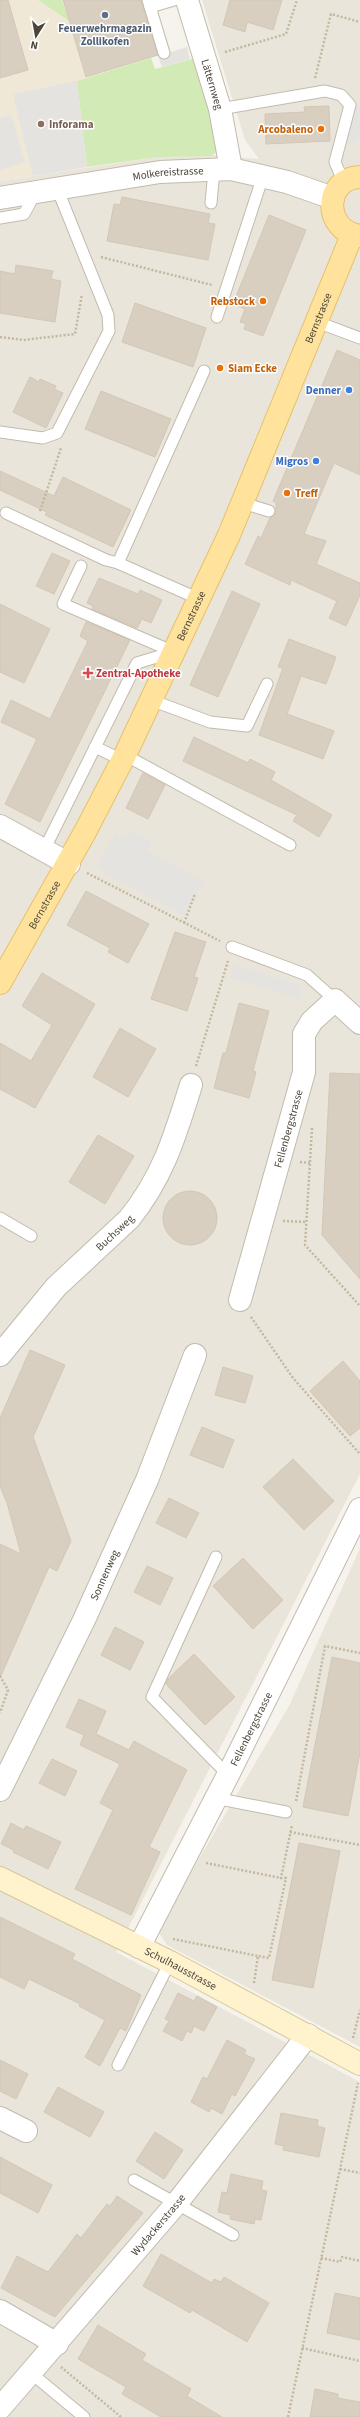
<svg xmlns="http://www.w3.org/2000/svg" width="360" height="2417" viewBox="0 0 360 2417" font-family="'Source Sans 3',sans-serif">
	<rect width="100%" height="100%" fill="#f6f3ec"/>
	<!-- residential -->
	<g fill="#eae5da">
		<polygon points="202,0 360,0 360,1474 116,1952 360,2082 360,2417 0,2417 0,181 158,157 214,155 259,159 245,140"/>
		<polygon points="360,1548 360,2047 167,1945 159,1933 161,1923 289,1706"/>
	</g>
	<!-- education -->
	<polygon fill="#efe8d6" points="0,0 38,0 69,21 86,78 77,81 87,167 0,181"/>
	<!-- green -->
	<g fill="#d2eab5">
		<polygon points="38,0 62,0 69,21"/>
		<polygon points="151,58 155,69 195,58 218,140 216,153 210,156 158,157 87,167 77,81"/>
	</g>
	<!-- parking -->
	<g fill="#e5e3e0">
		<polygon points="187,47 190,59 162,67 158,56"/>
		<polygon points="77,81 87,167 33,176 13,94"/>
		<polygon points="360,107 360,134 358,140 348,145 345,137 353,110"/>
		<polygon points="11,115 25,162 0,170 0,118"/>
		<polygon points="130,830 152,841 147,850 204,881 184,916 96,868 116,833 126,838"/>
		<polygon points="234,964 303,986 299,999 230,978"/>
	</g>
	<!-- building -->
	<g fill="#d8cfc1" stroke="#d3c7b4">
		<polygon points="0,0 8,0 28,70 0,78"/>
		<polygon points="63,0 141,0 158,55 86,77"/>
		<polygon points="230,0 282,0 273,30 247,22 245,32 223,25"/>
		<polygon points="329,106 330,141 266,144 265,114 305,112 304,107"/>
		<polygon points="122,197 210,214 208,223 215,224 208,260 107,241 114,204 120,205"/>
		<polygon points="269,215 306,230 263,336 244,329 246,324 240,322 245,309 233,304"/>
		<polygon points="16,265 53,271 51,279 61,281 55,322 0,313 0,271 15,274"/>
		<polygon points="135,303 206,328 193,367 122,342"/>
		<polygon points="337,350 360,360 360,475 334,463 304,534 326,541 316,564 360,583 360,595 346,626 329,618 337,601 291,580 290,585 245,564 258,536 261,538 270,518 276,513 276,503 273,501"/>
		<polygon points="30,377 39,382 40,379 56,386 54,389 63,393 46,428 13,412"/>
		<polygon points="101,391 171,419 155,457 85,429"/>
		<polygon points="0,471 54,496 63,477 131,510 113,547 45,515 47,512 0,490"/>
		<polygon points="52,553 70,561 54,594 36,586"/>
		<polygon points="99,578 138,594 140,590 162,600 151,623 142,619 137,628 92,609 93,606 87,603"/>
		<polygon points="232,591 260,604 218,697 190,685"/>
		<polygon points="0,604 50,629 24,683 0,672"/>
		<polygon points="86,622 130,640 40,822 5,804 37,739 1,722 11,700 50,719 88,641 80,636"/>
		<polygon points="289,639 336,657 326,684 301,676 287,714 334,731 323,759 259,735 283,668 278,667"/>
		<polygon points="194,737 248,763 250,759 275,772 271,780 332,815 319,837 293,821 297,815 183,761"/>
		<polygon points="143,773 165,785 148,819 126,808"/>
		<polygon points="86,891 149,924 128,963 108,952 110,948 67,925"/>
		<polygon points="175,932 206,942 194,977 198,978 187,1011 151,999"/>
		<polygon points="42,973 95,1004 35,1108 0,1089 0,1043 31,1061 52,1025 22,1006"/>
		<polygon points="239,1003 269,1011 253,1071 256,1072 249,1098 214,1088 223,1053 226,1053"/>
		<polygon points="120,1028 156,1049 128,1097 93,1077"/>
		<polygon points="330,1073 360,1074 360,1279 322,1235"/>
		<polygon points="98,1135 134,1156 105,1204 69,1182"/>
		<circle cx="190" cy="1218" r="27"/>
		<polygon points="30,1350 65,1365 33,1437 71,1541 57,1571 49,1567 0,1678 0,1544 21,1554 7,1503 0,1486 0,1418"/>
		<polygon points="343,1361 360,1381 360,1428 350,1436 310,1391"/>
		<polygon points="223,1367 253,1376 245,1403 215,1395"/>
		<polygon points="202,1427 234,1440 223,1468 190,1455"/>
		<polygon points="293,1459 334,1501 304,1530 263,1487"/>
		<polygon points="169,1498 199,1513 186,1538 156,1523"/>
		<polygon points="243,1558 283,1600 253,1629 213,1586"/>
		<polygon points="147,1566 173,1578 160,1605 134,1592"/>
		<polygon points="115,1627 144,1642 130,1670 101,1655"/>
		<polygon points="194,1654 235,1697 205,1725 166,1684 168,1679"/>
		<polygon points="332,1657 360,1663 360,1753 348,1816 303,1807"/>
		<polygon points="79,1699 106,1711 96,1734 129,1750 134,1741 187,1770 149,1847 160,1852 131,1915 75,1889 113,1810 100,1803 120,1764 80,1745 84,1735 66,1727"/>
		<polygon points="52,1759 77,1771 65,1796 39,1783"/>
		<polygon points="11,1823 24,1830 26,1826 61,1842 48,1869 13,1852 14,1850 1,1844"/>
		<polygon points="299,1843 340,1851 313,1988 272,1980"/>
		<polygon points="0,1917 75,1954 72,1959 141,1995 126,2031 120,2028 100,2066 85,2057 105,2020 79,2006 80,2004 29,1979 24,1989 0,1977"/>
		<polygon points="178,1993 194,2001 197,1996 217,2007 204,2031 194,2026 191,2033 187,2031 182,2041 163,2031 169,2021 165,2019"/>
		<polygon points="227,2040 246,2050 244,2054 255,2059 235,2096 232,2094 222,2114 211,2108 209,2112 191,2102 203,2077 207,2079"/>
		<polygon points="0,2060 28,2074 16,2099 0,2091"/>
		<polygon points="58,2087 104,2112 90,2137 44,2112"/>
		<polygon points="281,2113 318,2120 317,2126 325,2128 319,2157 283,2150 284,2146 275,2144"/>
		<polygon points="155,2132 183,2150 164,2179 136,2161"/>
		<polygon points="0,2157 52,2185 38,2213 0,2193"/>
		<polygon points="231,2174 263,2181 261,2190 267,2191 261,2220 255,2219 254,2224 230,2219 231,2215 218,2212 222,2192 227,2193"/>
		<polygon points="117,2196 143,2213 55,2317 1,2288 17,2256 48,2272 77,2234 81,2238 107,2204 110,2206"/>
		<polygon points="161,2254 212,2283 214,2279 221,2282 224,2277 269,2303 247,2342 192,2310 190,2313 143,2286"/>
		<polygon points="335,2293 360,2298 360,2340 327,2333"/>
		<polygon points="98,2325 146,2354 142,2360 191,2389 187,2396 222,2417 161,2417 122,2394 126,2387 78,2359"/>
		<polygon points="315,2389 338,2394 338,2398 360,2402 360,2417 310,2417"/>
	</g>
	<g fill="none" stroke-linecap="round" stroke-linejoin="round">
		<!-- lane casing -->
		<g stroke="#c2bbae" stroke-width="13">
			<g id="lane">
				<polyline points="148,0 164,53"/>
				<polyline points="150,7 174,0"/>
				<polyline points="220,109 325,91 341,95 350,105 335,162 344,183"/>
				<polyline points="211,203 214,170"/>
				<polyline points="0,218 24,214 36,192"/>
				<polyline points="217,317 263,176"/>
				<polyline points="317,322 360,338"/>
				<polyline points="0,432 43,438 57,433 109,331 108,315 57,188"/>
				<polyline points="243,503 269,511"/>
				<polyline points="6,513 106,560 118,563 199,599"/>
				<polyline points="118,563 204,371"/>
				<polyline points="81,566 63,604 174,652"/>
				<polyline points="151,700 210,722 247,726 267,684"/>
				<polyline points="95,747 122,760"/>
				<polyline points="125,755 290,845"/>
				<polyline points="44,850 137,663 173,652"/>
				<polyline points="232,947 307,975 335,1000"/>
				<polyline points="0,1218 31,1236"/>
				<polyline points="216,1557 152,1697 228,1775"/>
				<polyline points="215,1798 286,1812"/>
				<polyline points="118,2065 170,1962"/>
				<polyline points="134,2180 233,2235"/>
				<polyline points="31,2373 84,2417"/>
			</g>
		</g>
		<!-- street casing -->
		<g stroke="#c2bbae" stroke-width="24">
			<g id="street">
				<path id="s1" d="M 187,0 L 220,109 L 231,169"/>
				<path id="s2" d="M 0,198 L 160,172 L 231,169 L 287,182 L 333,198"/>
				<polyline points="0,826 69,864"/>
				<path id="s3" d="M 240,1300 L 304,1072 L 304,1034 L 312,1021 L 335,1000 L 360,1023"/>
				<path id="s4" d="M 0,1355 L 56,1287 L 129,1219 C 163,1177 175,1136 191,1085"/>
				<path id="s5" d="M 0,1790 L 84,1620 L 147,1480 L 195,1355"/>
				<path id="s6" d="M 139,1947 L 228,1775 L 360,1509"/>
				<polyline points="0,2118 26,2131"/>
				<polyline points="0,2311 57,2344"/>
				<path id="s7" d="M 0,2408 L 176,2204 L 308,2035"/>
			</g>
		</g>
		<!-- secondary casing -->
		<g stroke="#d6c79b" stroke-width="24">
			<g id="secondary">
				<path id="s8" d="M 0,1878 L 170,1962 L 360,2064"/>
			</g>
		</g>
		<!-- primary casing -->
		<g stroke="#e6c16a" stroke-width="24">
			<g id="primary">
				<path d="M 360,177 C 324,178 322,230 360,236"/>
				<path id="s9" d="M 0,983 L 85,832 L 125,755 L 229,535 L 352,235"/>
			</g>
		</g>
		<!-- path -->
		<g stroke="#c4b79f" stroke-width="2.5" stroke-dasharray="2 2" stroke-linecap="butt">
			<polyline points="225,52 286,34 297,0"/>
			<polyline points="315,78 331,14 360,22"/>
			<polyline points="101,257 212,285"/>
			<polyline points="0,337 23,340 75,334 82,294"/>
			<polyline points="40,511 61,448"/>
			<polyline points="87,873 220,941"/>
			<polyline points="184,923 195,894"/>
			<polyline points="196,1066 228,961"/>
			<polyline points="312,1128 305,1245 360,1306"/>
			<polyline points="300,1162 310,1163"/>
			<polyline points="283,1221 307,1222"/>
			<polyline points="251,1317 293,1378 360,1454"/>
			<polyline points="0,1676 8,1690 0,1713"/>
			<polyline points="296,1801 325,1646 360,1653"/>
			<polyline points="290,1832 360,1845"/>
			<polyline points="206,1863 281,1878"/>
			<polyline points="173,1939 258,1956"/>
			<polyline points="254,1983 258,1956 269,1958 286,1878 281,1878 292,1825"/>
			<polyline points="353,2038 360,2010"/>
			<polyline points="340,2169 360,2173"/>
			<polyline points="321,2258 340,2262 342,2257 360,2261"/>
			<polyline points="302,2348 360,2361"/>
			<polyline points="61,2367 121,2417"/>
			<polyline points="288,2417 358,2083"/>
		</g>
		<!-- lane -->
		<use href="#lane" stroke="#fff" stroke-width="11"/>
		<!-- street -->
		<use href="#street" stroke="#fff" stroke-width="22"/>
		<!-- secondary -->
		<use href="#secondary" stroke="#fff3cd" stroke-width="22"/>
		<!-- primary -->
		<use href="#primary" stroke="#ffe39c" stroke-width="22"/>
	</g>
	<!-- markers -->
	<circle fill="#5c6f8a" stroke="#fff" stroke-width="1.5" cx="105" cy="15" r="4"/>
	<circle fill="#8d6e63" stroke="#fff" stroke-width="1.5" cx="41" cy="124" r="4"/>
	<g fill="#e8710a" stroke="#fff" stroke-width="1.5">
		<circle cx="321" cy="129" r="4"/>
		<circle cx="263" cy="301" r="4"/>
		<circle cx="220" cy="368" r="4"/>
		<circle cx="287" cy="493" r="4"/>
	</g>
	<g fill="#3f7fe0" stroke="#fff" stroke-width="1.5">
		<circle cx="349" cy="390" r="4"/>
		<circle cx="316" cy="461" r="4"/>
	</g>
	<path fill="#e0444e" stroke="#fff" stroke-width="1.5" d="M86 667h4v4h4v4h-4v4h-4v-4h-4v-4h4z"/>
	<g text-anchor="middle" stroke-width="3" stroke-linejoin="round" paint-order="stroke">
		<!-- service labels -->
		<g font-size="11" font-weight="bold" fill="#4e5e75" stroke="#fff">
			<text x="105" y="32">Feuerwehrmagazin<tspan x="105" dy="13">Zollikofen</tspan></text>
		</g>
		<!-- street labels -->
		<g font-size="11" fill="#4b4439" stroke="#fff">
			<text dy="4" stroke="none"><textPath href="#s1" startOffset="88">Lätternweg</textPath></text>
			<text dy="4" stroke="none"><textPath href="#s2" startOffset="170">Molkereistrasse</textPath></text>
			<text dy="4" stroke="none"><textPath href="#s9" startOffset="738">Bernstrasse</textPath></text>
			<text dy="4" stroke="none"><textPath href="#s9" startOffset="414">Bernstrasse</textPath></text>
			<text dy="4" stroke="none"><textPath href="#s9" startOffset="90">Bernstrasse</textPath></text>
			<text dy="4" stroke="none"><textPath href="#s3" startOffset="178">Fellenbergstrasse</textPath></text>
			<text dy="4" stroke="none"><textPath href="#s4" startOffset="168">Buchsweg</textPath></text>
			<text dy="4" stroke="none"><textPath href="#s5" startOffset="239">Sonnenweg</textPath></text>
			<text dy="4" stroke="none"><textPath href="#s6" startOffset="245">Fellenbergstrasse</textPath></text>
			<text dy="4" stroke="none"><textPath href="#s8" startOffset="202">Schulhausstrasse</textPath></text>
			<text dy="4" stroke="none"><textPath href="#s7" startOffset="242">Wydackerstrasse</textPath></text>
		</g>
		<!-- education labels -->
		<g font-size="11" font-weight="bold" fill="#785e54" stroke="#fff" text-anchor="start">
			<text x="49" y="128">Inforama</text>
		</g>
		<!-- food labels -->
		<g font-size="11" font-weight="bold" fill="#c56008" stroke="#fff" text-anchor="end">
			<text x="313" y="133">Arcobaleno</text>
			<text x="255" y="305">Rebstock</text>
			<text x="228" y="372" text-anchor="start">Siam Ecke</text>
			<text x="295" y="497" text-anchor="start">Treff</text>
		</g>
		<!-- shop labels -->
		<g font-size="11" font-weight="bold" fill="#366cbe" stroke="#fff" text-anchor="end">
			<text x="341" y="394">Denner</text>
			<text x="308" y="465">Migros</text>
		</g>
		<!-- health labels -->
		<g font-size="11" font-weight="bold" fill="#be3a42" stroke="#fff" text-anchor="start">
			<text x="96" y="677">Zentral-Apotheke</text>
		</g>
	</g>
	<!-- north arrow -->
	<g transform="translate(36 36) rotate(191)" stroke="#ffffff" stroke-width="3" paint-order="stroke">
	<path d="M0-3L7 15L0 10L-7 15Z" fill="#4b4439"/>
	<text y="-6" font-size="11" font-weight="bold" text-anchor="middle" fill="#4b4439">N</text>
	</g>
</svg>
